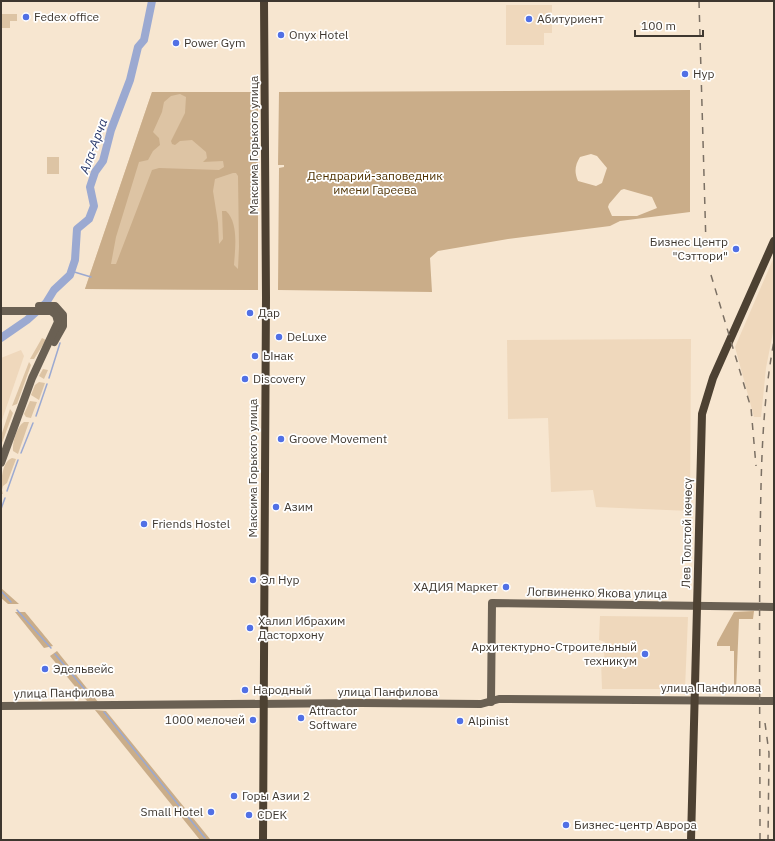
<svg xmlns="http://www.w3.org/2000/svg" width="775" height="841" viewBox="0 0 775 841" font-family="'IBM Plex Sans',sans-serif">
	<rect width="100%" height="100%" fill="#f7e6d0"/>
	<!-- built -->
	<g fill="#efd8bc">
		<polygon points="506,5 552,5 552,33 544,33 544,45 506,45"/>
		<polygon points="774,257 774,327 766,368 761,417 754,417 735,347"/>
		<polygon points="691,339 690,511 596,507 593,490 551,492 548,418 508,419 507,340"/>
		<polygon points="21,350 24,356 1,423 1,358"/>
		<polygon points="600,616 688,617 685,689 602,689 601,661 604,659 605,642 599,640"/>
	</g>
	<!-- green -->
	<g fill="#ddc4a4">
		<polygon points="1,14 17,14 17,21 10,21 10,28 1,28"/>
		<polygon points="152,92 258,92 258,290 85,289"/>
		<rect x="47" y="157" width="12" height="17"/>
		<polygon points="42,338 46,340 34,359 30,359"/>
		<polygon points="29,362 31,365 17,404 12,406"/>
		<polygon points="43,369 48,370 44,379 39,376"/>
		<polygon points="39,382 45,383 39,400 31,395 35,385"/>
		<polygon points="30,401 37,402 31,418 26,417 24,414"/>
		<polygon points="10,409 13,413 2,443 1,436"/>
		<path d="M 24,422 L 29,422 L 18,454 L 13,451 C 12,443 17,426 24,422 Z"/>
		<path d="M 12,458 L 16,459 L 7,483 L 3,486 L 2,490 L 3,494 L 1,494 C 1,484 1,462 12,458 Z"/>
	</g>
	<!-- forest -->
	<g fill="#caad89" fill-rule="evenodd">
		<path d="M 690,90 L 690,212 L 620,221 L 610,226 L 508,239 L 438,251 L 430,258 L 432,292 L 278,290 L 279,168 L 284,167 L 284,165 L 278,165 L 279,92 ZM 591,154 L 597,156 L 607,168 L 602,183 L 596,186 L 578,181 C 574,172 575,165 580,157 ZM 624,189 L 652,197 L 657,208 L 637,216 L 612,216 L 608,207 L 609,204 L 621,190 Z"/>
		<path d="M 152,92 L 258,92 L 258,290 L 85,289 ZM 180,94 L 186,97 L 185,113 L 171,141 L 172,144 L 175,145 L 180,141 L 192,140 L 206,152 L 207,158 L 203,162 L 223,161 L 224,167 L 219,170 L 159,168 L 152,170 L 116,264 L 111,264 L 116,237 L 139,162 L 148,160 L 153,151 L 160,145 L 159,138 L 153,132 L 162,112 L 164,102 L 171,96 ZM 233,173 L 236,173 L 238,176 L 239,247 L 238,269 L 234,265 C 235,249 239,223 226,211 L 222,211 L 223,239 L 219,244 L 218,223 L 213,191 L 215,179 Z"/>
		<polygon points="1,588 19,604 8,604 1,598"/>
		<polygon points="754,611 753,619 739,619 736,691 734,691 734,651 730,651 730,646 717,646 717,643 734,612"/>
		<polygon points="15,612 25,612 53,646 44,648"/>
		<polygon points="57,651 98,702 87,701 50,656"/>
		<polygon points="95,710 106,711 210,839 200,840"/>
	</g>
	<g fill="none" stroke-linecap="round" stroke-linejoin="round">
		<!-- stream -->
		<g stroke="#9ba9d1" stroke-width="1.5">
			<polyline points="71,271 91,277"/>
			<polyline points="49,378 60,343"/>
			<polyline points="36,416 47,384"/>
			<polyline points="21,453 33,423"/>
			<polyline points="7,491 18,460"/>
			<polyline points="1,509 5,498"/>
			<polyline points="1,591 11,602"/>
			<polyline points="17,610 51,648"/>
			<polyline points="55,654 91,697"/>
			<polyline points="104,712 205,838"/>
		</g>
		<!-- river -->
		<polyline stroke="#9ba9d1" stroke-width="8" points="1,338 27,320 46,303 54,290 70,275 75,260 77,229 89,219 94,206 90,187 95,172 103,161 111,130 130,80 138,47 144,40 152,1"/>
		<!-- secondary -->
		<g stroke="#6a6053" stroke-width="8">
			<polyline points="39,306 55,306 63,315 63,326 54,342"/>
			<polyline points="1,311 51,311 56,315 58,322 32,378 1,463"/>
			<polyline points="491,702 492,603 774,607"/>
			<polyline points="1,706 361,703 481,704 499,699 774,701"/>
		</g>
		<!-- primary -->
		<g stroke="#4d4132" stroke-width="8">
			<polyline points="263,840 266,297 264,1"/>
			<polyline points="691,840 702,414 713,378 774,241"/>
		</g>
		<!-- rail -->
		<g stroke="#7b7064" stroke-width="1.5" stroke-dasharray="7 7" stroke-linecap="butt">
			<polyline points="699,1 706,245"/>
			<polyline points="711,275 751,408 756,466"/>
			<polyline points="765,723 769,753 768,840"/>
			<path d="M 760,840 C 760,743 759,646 760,549 C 761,479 761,410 774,341"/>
		</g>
	</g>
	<!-- markers -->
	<g fill="#5170e5" stroke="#fff" stroke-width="1.5">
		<circle cx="26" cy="17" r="4"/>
		<circle cx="529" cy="19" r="4"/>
		<circle cx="281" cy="35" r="4"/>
		<circle cx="176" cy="43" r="4"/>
		<circle cx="685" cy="74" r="4"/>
		<circle cx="736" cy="249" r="4"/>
		<circle cx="250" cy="313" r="4"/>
		<circle cx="279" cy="337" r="4"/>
		<circle cx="255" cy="356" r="4"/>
		<circle cx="245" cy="379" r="4"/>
		<circle cx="281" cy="439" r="4"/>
		<circle cx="276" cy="507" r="4"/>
		<circle cx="144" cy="524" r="4"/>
		<circle cx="253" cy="580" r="4"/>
		<circle cx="506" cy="587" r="4"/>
		<circle cx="250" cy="628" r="4"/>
		<circle cx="645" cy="654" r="4"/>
		<circle cx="45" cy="669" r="4"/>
		<circle cx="245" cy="690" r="4"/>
		<circle cx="301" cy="718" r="4"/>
		<circle cx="253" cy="720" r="4"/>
		<circle cx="460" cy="721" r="4"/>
		<circle cx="234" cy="796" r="4"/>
		<circle cx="211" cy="812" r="4"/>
		<circle cx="249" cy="815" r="4"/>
		<circle cx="566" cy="825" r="4"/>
	</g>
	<g text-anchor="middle" stroke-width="3.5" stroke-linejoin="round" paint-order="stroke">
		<!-- poi labels -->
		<g font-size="12" fill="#3e372f" stroke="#fff" text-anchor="start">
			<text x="34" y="21">Fedex office</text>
			<text x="537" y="23">Абитуриент</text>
			<text x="289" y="39">Onyx Hotel</text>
			<text x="184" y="47">Power Gym</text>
			<text x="693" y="78">Нур</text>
			<text x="728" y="246" text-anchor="end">Бизнес Центр<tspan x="728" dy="14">"Сэттори"</tspan></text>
			<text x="258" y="317">Дар</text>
			<text x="287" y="341">DeLuxe</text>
			<text x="263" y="360">Ынак</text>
			<text x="253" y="383">Discovery</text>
			<text x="289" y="443">Groove Movement</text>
			<text x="284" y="511">Азим</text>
			<text x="152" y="528">Friends Hostel</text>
			<text x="261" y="584">Эл Нур</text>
			<text x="498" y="591" text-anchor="end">ХАДИЯ Маркет</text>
			<text x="258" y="625">Халил Ибрахим<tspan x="258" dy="14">Дасторхону</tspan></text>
			<text x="637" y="651" text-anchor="end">Архитектурно-Строительный<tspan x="637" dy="14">техникум</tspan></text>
			<text x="53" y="673">Эдельвейс</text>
			<text x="253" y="694">Народный</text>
			<text x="309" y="715">Attractor<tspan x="309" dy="14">Software</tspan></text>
			<text x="245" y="724" text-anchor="end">1000 мелочей</text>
			<text x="468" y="725">Alpinist</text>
			<text x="242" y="800">Горы Азии 2</text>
			<text x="203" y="816" text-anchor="end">Small Hotel</text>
			<text x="257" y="819">CDEK</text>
			<text x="574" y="829">Бизнес-центр Аврора</text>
		</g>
		<!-- street labels -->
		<g font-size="12" fill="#3e372f" stroke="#fff">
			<text transform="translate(254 145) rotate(-90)" y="4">Максима Горького улица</text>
			<text transform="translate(253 468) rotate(-90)" y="4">Максима Горького улица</text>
			<text transform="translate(687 533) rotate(-89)" y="4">Лев Толстой көчөсү</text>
			<text transform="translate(597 593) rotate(1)" y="4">Логвиненко Якова улица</text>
			<text x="711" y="692">улица Панфилова</text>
			<text x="388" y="696">улица Панфилова</text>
			<text transform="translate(64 693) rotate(-1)" y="4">улица Панфилова</text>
		</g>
		<!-- park labels -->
		<g font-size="12" fill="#503303" stroke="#fff">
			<text x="375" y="180">Дендрарий-заповедник<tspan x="375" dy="14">имени Гареева</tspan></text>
		</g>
		<!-- water labels -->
		<g font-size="13" font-style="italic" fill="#2b3b6d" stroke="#fff">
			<text transform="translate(93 146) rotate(-70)" y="5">Ала-Арча</text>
		</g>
	</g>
	<!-- border -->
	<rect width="775" height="841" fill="none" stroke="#3e372f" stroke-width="4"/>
	<!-- scale -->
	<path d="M635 30v6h68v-6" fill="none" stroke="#3e372f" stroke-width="2"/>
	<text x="641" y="30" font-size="12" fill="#3e372f" stroke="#ffffff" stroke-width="3" paint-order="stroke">100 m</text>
</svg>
